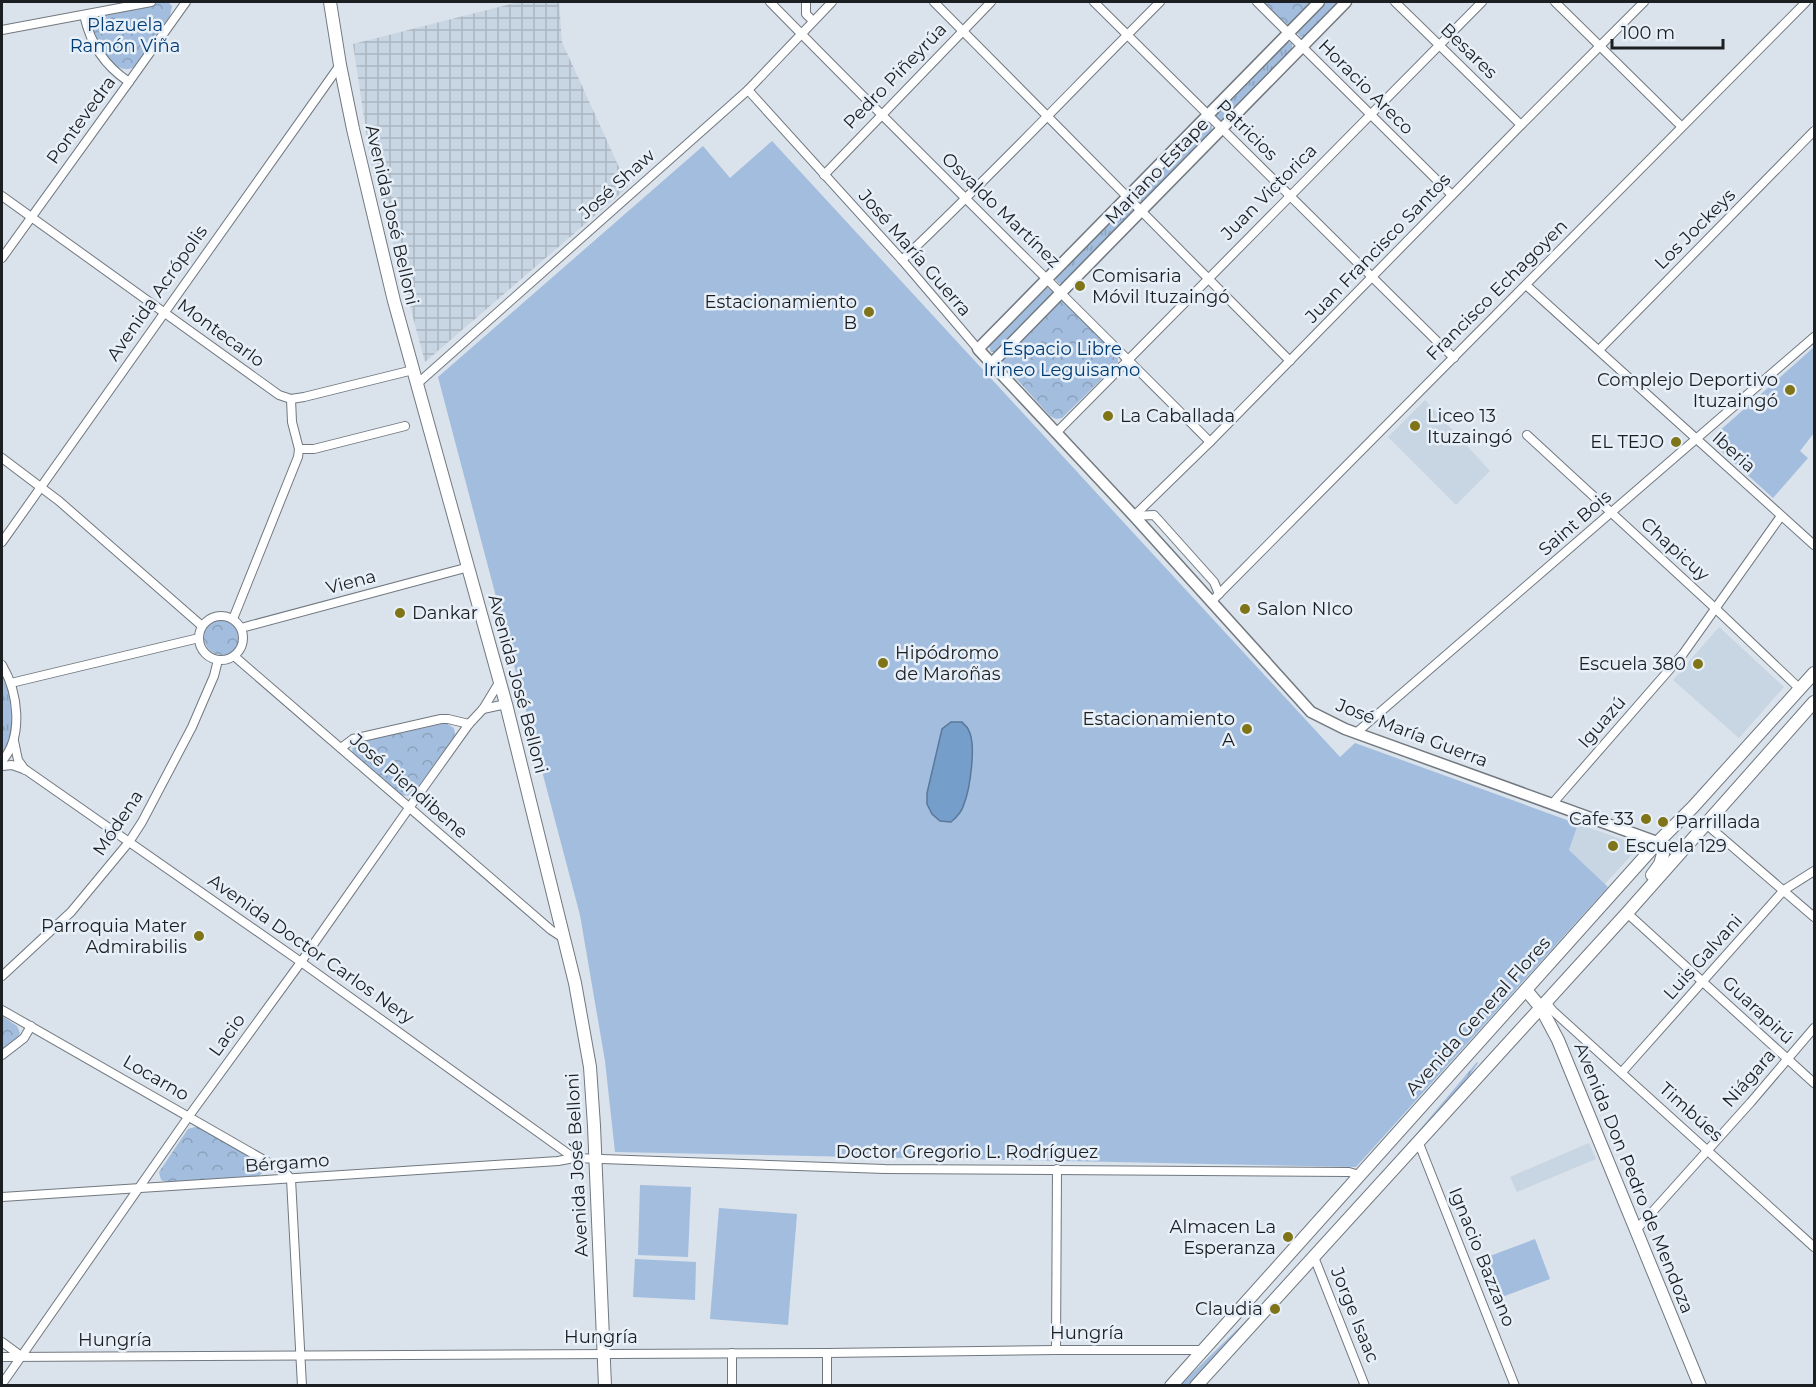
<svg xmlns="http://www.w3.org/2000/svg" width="1816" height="1387" viewBox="0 0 1816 1387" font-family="Montserrat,sans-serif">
	<defs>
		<pattern id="industrial-grid" width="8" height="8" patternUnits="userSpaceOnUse" patternTransform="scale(1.5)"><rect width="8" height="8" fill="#c8d5e3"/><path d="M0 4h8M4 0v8" fill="none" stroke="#abb6c2"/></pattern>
		<pattern id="grass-tufts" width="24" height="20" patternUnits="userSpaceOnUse" patternTransform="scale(1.5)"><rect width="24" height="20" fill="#a2bddd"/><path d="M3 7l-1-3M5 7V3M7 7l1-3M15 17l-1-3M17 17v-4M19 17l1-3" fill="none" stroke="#8ba2bd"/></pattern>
		<pattern id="park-crowns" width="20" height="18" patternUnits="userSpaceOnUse" patternTransform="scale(1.5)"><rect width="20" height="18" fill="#a2bddd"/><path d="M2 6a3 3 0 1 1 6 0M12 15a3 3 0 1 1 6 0" fill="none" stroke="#8ba2bd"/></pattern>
	</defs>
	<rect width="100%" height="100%" fill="#dae2eb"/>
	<!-- built -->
	<g fill="#c8d5e3">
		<polygon points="1425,400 1490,471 1456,505 1388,437"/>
		<polygon points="1719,627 1784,687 1739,738 1673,680"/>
		<polygon points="1578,824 1627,841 1626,843 1635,851 1605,884 1569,850"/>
		<polygon points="1589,1143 1596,1159 1517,1192 1510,1177"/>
	</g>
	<!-- industrial -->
	<polygon fill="url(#industrial-grid)" points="519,2 559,2 562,42 628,187 425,362 370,158 353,44"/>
	<!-- grass -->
	<g fill="url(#grass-tufts)">
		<polygon points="1327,2 1340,2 1304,38 1300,37 1297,32"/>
		<polygon points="1287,42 1292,43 1292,49 1222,120 1218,120 1215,114"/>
		<polygon points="1207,124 1212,124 1212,131 1143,202 1138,201 1136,196"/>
		<polygon points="1127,206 1132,207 1133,212 1062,284 1058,283 1055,278"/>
		<polygon points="1047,288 1052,289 1053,294 995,352 991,352 989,346"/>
		<path d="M 2,672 C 15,704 17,727 2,759 Z"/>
		<polygon points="1477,1062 1478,1063 1460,1089 1301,1263 1416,1134"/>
		<polygon points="1296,1267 1298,1267 1189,1385 1179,1386 1251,1316"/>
	</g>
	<!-- park -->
	<g fill="url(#park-crowns)">
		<path d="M 161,2 L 168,2 L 172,6 L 170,16 L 134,67 C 115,79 89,37 91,21 C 91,17 93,16 97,14 Z"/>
		<polygon points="1261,2 1314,2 1290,25 1287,25"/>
		<polygon points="1063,299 1118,354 1118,363 1062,418 1056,419 1050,416 1005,366 1003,361"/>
		<circle cx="222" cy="637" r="18"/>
		<polygon points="446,723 454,728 455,734 452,740 411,796 401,795 352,753 353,745 356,743"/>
		<polygon points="2,1016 17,1026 20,1033 16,1042 2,1051"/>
		<polygon points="195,1127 199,1127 259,1159 264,1165 263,1172 258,1177 169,1183 161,1180 159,1172 188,1129"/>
	</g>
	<!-- pitch -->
	<g fill="#a2bddd">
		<polygon points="772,141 1340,757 1355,743 1578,824 1569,850 1608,887 1356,1167 615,1152 605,1061 580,915 438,377 703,146 730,178"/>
		<polygon points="1814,347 1814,433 1800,451 1808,458 1773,498 1717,447 1717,433"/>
		<polygon points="640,1185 691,1187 688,1257 638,1255"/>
		<polygon points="719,1208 797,1214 788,1325 710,1319"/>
		<polygon points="1535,1239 1550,1279 1494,1300 1479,1260"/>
		<polygon points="635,1259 696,1262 695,1300 633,1297"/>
	</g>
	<!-- water -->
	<path fill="#769ecb" stroke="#5b7898" stroke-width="1.5" d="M 951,722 L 962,722 C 964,725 967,726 968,729 C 977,742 970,789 964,804 C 962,812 957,817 951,822 L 940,821 L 932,814 L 927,804 L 927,793 L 942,729 Z"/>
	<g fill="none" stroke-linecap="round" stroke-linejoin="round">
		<!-- minor casing -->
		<g stroke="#71787f" stroke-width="10">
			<g id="minor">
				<path d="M 770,2 C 915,150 1064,295 1210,442"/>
				<polyline points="806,2 806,14 813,21"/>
				<polyline points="934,2 1290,361"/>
				<polyline points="1094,2 1454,358"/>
				<polyline points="1257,2 1452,195"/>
				<polyline points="1395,2 1521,125"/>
				<polyline points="1555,2 1681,126"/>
				<path d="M 84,15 C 91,45 104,65 129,82"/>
				<polyline points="2,30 151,2"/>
				<polyline points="748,90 902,260 978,349"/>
				<polyline points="824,175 991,2"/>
				<polyline points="2,196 279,395 291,399 304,397 413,370"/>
				<polyline points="2,258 129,82 186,2"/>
				<path d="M 902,260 C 990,177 1074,88 1160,2"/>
				<polyline points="1526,285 1814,545"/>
				<polyline points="1599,350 1814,131"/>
				<polyline points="417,384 748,90 832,2"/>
				<polyline points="1056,433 1482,2"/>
				<polyline points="1527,435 1716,609 1800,689"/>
				<polyline points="299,449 314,449 405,426"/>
				<polyline points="2,458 59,501 202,626"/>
				<polyline points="1134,516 1210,442 1521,125 1644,2"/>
				<polyline points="1134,516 1154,515 1214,582 1219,594"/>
				<polyline points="2,542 340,65"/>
				<polyline points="1211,602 1806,2"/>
				<circle cx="221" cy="638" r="22"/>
				<polyline points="233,619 298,457 299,449 292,422 291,399"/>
				<polyline points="241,628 469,567"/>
				<polyline points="234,656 551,930 565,939"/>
				<path d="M 2,665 C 18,692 24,736 2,761"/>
				<polyline points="11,683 199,638"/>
				<polyline points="483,709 506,704"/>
				<polyline points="1356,733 1814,337"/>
				<polyline points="14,741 18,760 25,770"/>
				<polyline points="341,748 353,739 441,719 448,719 469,724"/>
				<polyline points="2,766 12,765 26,770 301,962 574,1158"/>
				<polyline points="1553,803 1683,654 1781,516"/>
				<polyline points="1706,824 1814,917"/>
				<polyline points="1627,913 1814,1083"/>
				<polyline points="2,976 71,912 129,842 142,822 192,727 214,676 218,660"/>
				<polyline points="1546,1002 1553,1011 1814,1247"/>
				<polyline points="2,1010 285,1172 291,1179 302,1386"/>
				<polyline points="2,1055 24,1038 31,1026"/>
				<polyline points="1622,1072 1784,890 1814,871"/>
				<polyline points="1418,1141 1515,1386"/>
				<polyline points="2,1197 558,1161 574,1158 885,1169 1349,1172 1359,1175"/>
				<polyline points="1636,1230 1751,1102 1814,1028"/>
				<polyline points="1314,1257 1365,1386"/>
				<polyline points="2,1342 21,1356"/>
				<polyline points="1056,1350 1057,1169"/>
				<polyline points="2,1357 827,1353 1056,1350 1200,1350"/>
				<polyline points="2,1384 189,1116 301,962 409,808 469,724 483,709 500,681"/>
				<polyline points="732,1386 732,1353"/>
				<polyline points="827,1386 827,1353"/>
			</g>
		</g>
		<!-- tertiary casing -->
		<g stroke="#71787f" stroke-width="13">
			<g id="tertiary">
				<polyline points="1319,2 978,349 1134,516 1311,712 1345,729 1682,851"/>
				<polyline points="991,364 1346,2"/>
			</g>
		</g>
		<!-- secondary casing -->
		<g stroke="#71787f" stroke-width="14">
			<g id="secondary">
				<polyline points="330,2 340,65 353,129 394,301 506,704 575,983 590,1067 594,1126 605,1386"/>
				<polyline points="1652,875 1660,864 1663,854 1658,842"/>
				<polyline points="1526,990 1541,1008 1558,1040 1700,1386"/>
				<polyline points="1171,1386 1658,842 1693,807 1814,673"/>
				<polyline points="1196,1386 1627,913 1814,702"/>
			</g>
		</g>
		<!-- minor -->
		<use href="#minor" stroke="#fff" stroke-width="8"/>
		<!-- tertiary -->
		<use href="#tertiary" stroke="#fff" stroke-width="10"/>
		<!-- secondary -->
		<use href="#secondary" stroke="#fff" stroke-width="12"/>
	</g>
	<!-- markers -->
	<g fill="#7f7417" stroke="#e7eff8" stroke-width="2">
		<circle cx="1080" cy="286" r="6"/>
		<circle cx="869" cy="312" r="6"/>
		<circle cx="1790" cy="390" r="6"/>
		<circle cx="1108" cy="416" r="6"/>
		<circle cx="1415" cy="426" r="6"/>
		<circle cx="1676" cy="442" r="6"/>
		<circle cx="1245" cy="609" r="6"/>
		<circle cx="400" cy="613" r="6"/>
		<circle cx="883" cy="663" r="6"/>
		<circle cx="1698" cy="664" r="6"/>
		<circle cx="1247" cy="729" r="6"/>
		<circle cx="1646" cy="819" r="6"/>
		<circle cx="1663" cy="822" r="6"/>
		<circle cx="1613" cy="846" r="6"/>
		<circle cx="199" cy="936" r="6"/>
		<circle cx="1288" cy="1237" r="6"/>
		<circle cx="1275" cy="1309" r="6"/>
	</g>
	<g text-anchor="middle" stroke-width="5" stroke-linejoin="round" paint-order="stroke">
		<!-- park labels -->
		<g font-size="18" fill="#003c73" stroke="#e7eff8">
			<text x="125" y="31">Plazuela<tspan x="125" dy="21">Ramón Viña</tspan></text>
			<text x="1062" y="355">Espacio Libre<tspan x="1062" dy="21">Irineo Leguisamo</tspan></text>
		</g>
		<!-- street labels -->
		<g font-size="18" fill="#1c1f22" stroke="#e7eff8">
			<text transform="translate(1469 51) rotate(44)" y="6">Besares</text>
			<text transform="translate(895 76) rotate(-46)" y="6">Pedro Piñeyrúa</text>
			<text transform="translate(1366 87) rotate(45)" y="6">Horacio Areco</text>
			<text transform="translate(81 120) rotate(-54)" y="6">Pontevedra</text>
			<text transform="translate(1247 130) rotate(45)" y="6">Patricios</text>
			<text transform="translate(1157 171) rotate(-46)" y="6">Mariano Estape</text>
			<text transform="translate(617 184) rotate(-42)" y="6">José Shaw</text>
			<text transform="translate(1269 192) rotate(-45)" y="6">Juan Victorica</text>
			<text transform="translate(1001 210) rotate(44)" y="6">Osvaldo Martínez</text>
			<text transform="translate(392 215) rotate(77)" y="6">Avenida José Belloni</text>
			<text transform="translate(1695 229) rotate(-45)" y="6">Los Jockeys</text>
			<text transform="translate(1378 248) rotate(-46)" y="6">Juan Francisco Santos</text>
			<text transform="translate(915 253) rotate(49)" y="6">José María Guerra</text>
			<text transform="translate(1497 290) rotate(-45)" y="6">Francisco Echagoyen</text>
			<text transform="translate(157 293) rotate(-55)" y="6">Avenida Acrópolis</text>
			<text transform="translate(221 333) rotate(36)" y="6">Montecarlo</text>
			<text transform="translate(1734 452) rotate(42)" y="6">Iberia</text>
			<text transform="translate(1575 523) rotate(-41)" y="6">Saint Bois</text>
			<text transform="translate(1675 549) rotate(42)" y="6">Chapicuy</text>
			<text transform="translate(351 582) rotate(-15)" y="6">Viena</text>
			<text transform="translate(518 684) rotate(75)" y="6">Avenida José Belloni</text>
			<text transform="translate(1602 722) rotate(-49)" y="6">Iguazú</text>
			<text transform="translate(1412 733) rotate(21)" y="6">José María Guerra</text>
			<text transform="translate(409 786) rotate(41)" y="6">José Piendibene</text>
			<text transform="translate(118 823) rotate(-56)" y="6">Módena</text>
			<text transform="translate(311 949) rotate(35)" y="6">Avenida Doctor Carlos Nery</text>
			<text transform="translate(1703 957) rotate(-48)" y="6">Luis Galvani</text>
			<text transform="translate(1758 1010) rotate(43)" y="6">Guarapirú</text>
			<text transform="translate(1478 1016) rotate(-48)" y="6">Avenida General Flores</text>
			<text transform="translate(227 1035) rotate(-54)" y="6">Lacio</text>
			<text transform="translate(156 1078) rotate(30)" y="6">Locarno</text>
			<text transform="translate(1749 1078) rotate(-49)" y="6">Niágara</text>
			<text transform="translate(1691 1112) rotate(42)" y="6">Timbúes</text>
			<text x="967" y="1158">Doctor Gregorio L. Rodríguez</text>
			<text transform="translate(287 1163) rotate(-4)" y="6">Bérgamo</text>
			<text transform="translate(577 1165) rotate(-93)" y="6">Avenida José Belloni</text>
			<text transform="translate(1634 1178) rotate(68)" y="6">Avenida Don Pedro de Mendoza</text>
			<text transform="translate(1482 1257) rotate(68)" y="6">Ignacio Bazzano</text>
			<text transform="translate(1355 1315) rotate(68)" y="6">Jorge Isaac</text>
			<text x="1087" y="1339">Hungría</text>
			<text x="601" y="1343">Hungría</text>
			<text x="115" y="1346">Hungría</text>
		</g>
		<!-- poi labels -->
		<g font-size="18" fill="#1c1f22" stroke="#e7eff8" text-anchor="end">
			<text x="1092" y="282" text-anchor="start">Comisaria<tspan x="1092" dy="21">Móvil Ituzaingó</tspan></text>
			<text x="857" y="308">Estacionamiento<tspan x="857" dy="21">B</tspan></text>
			<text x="1778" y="386">Complejo Deportivo<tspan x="1778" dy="21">Ituzaingó</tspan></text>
			<text x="1120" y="422" text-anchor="start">La Caballada</text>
			<text x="1427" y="422" text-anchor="start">Liceo 13<tspan x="1427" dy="21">Ituzaingó</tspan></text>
			<text x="1664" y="448">EL TEJO</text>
			<text x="1257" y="615" text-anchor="start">Salon NIco</text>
			<text x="412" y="619" text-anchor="start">Dankar</text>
			<text x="895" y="659" text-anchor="start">Hipódromo<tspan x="895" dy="21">de Maroñas</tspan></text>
			<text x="1686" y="670">Escuela 380</text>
			<text x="1235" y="725">Estacionamiento<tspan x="1235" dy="21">A</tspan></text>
			<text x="1634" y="825">Cafe 33</text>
			<text x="1675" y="828" text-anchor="start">Parrillada</text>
			<text x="1625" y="852" text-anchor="start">Escuela 129</text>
			<text x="187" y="932">Parroquia Mater<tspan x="187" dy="21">Admirabilis</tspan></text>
			<text x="1276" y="1233">Almacen La<tspan x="1276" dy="21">Esperanza</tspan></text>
			<text x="1263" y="1315">Claudia</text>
		</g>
	</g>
	<!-- border -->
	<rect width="1816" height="1387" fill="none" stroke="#1c1f22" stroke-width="6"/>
	<!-- scale -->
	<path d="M1612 39v9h111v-9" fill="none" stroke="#1c1f22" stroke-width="3"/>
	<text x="1621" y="39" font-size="18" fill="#1c1f22" stroke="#e7eff8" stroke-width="4.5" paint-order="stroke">100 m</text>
</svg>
